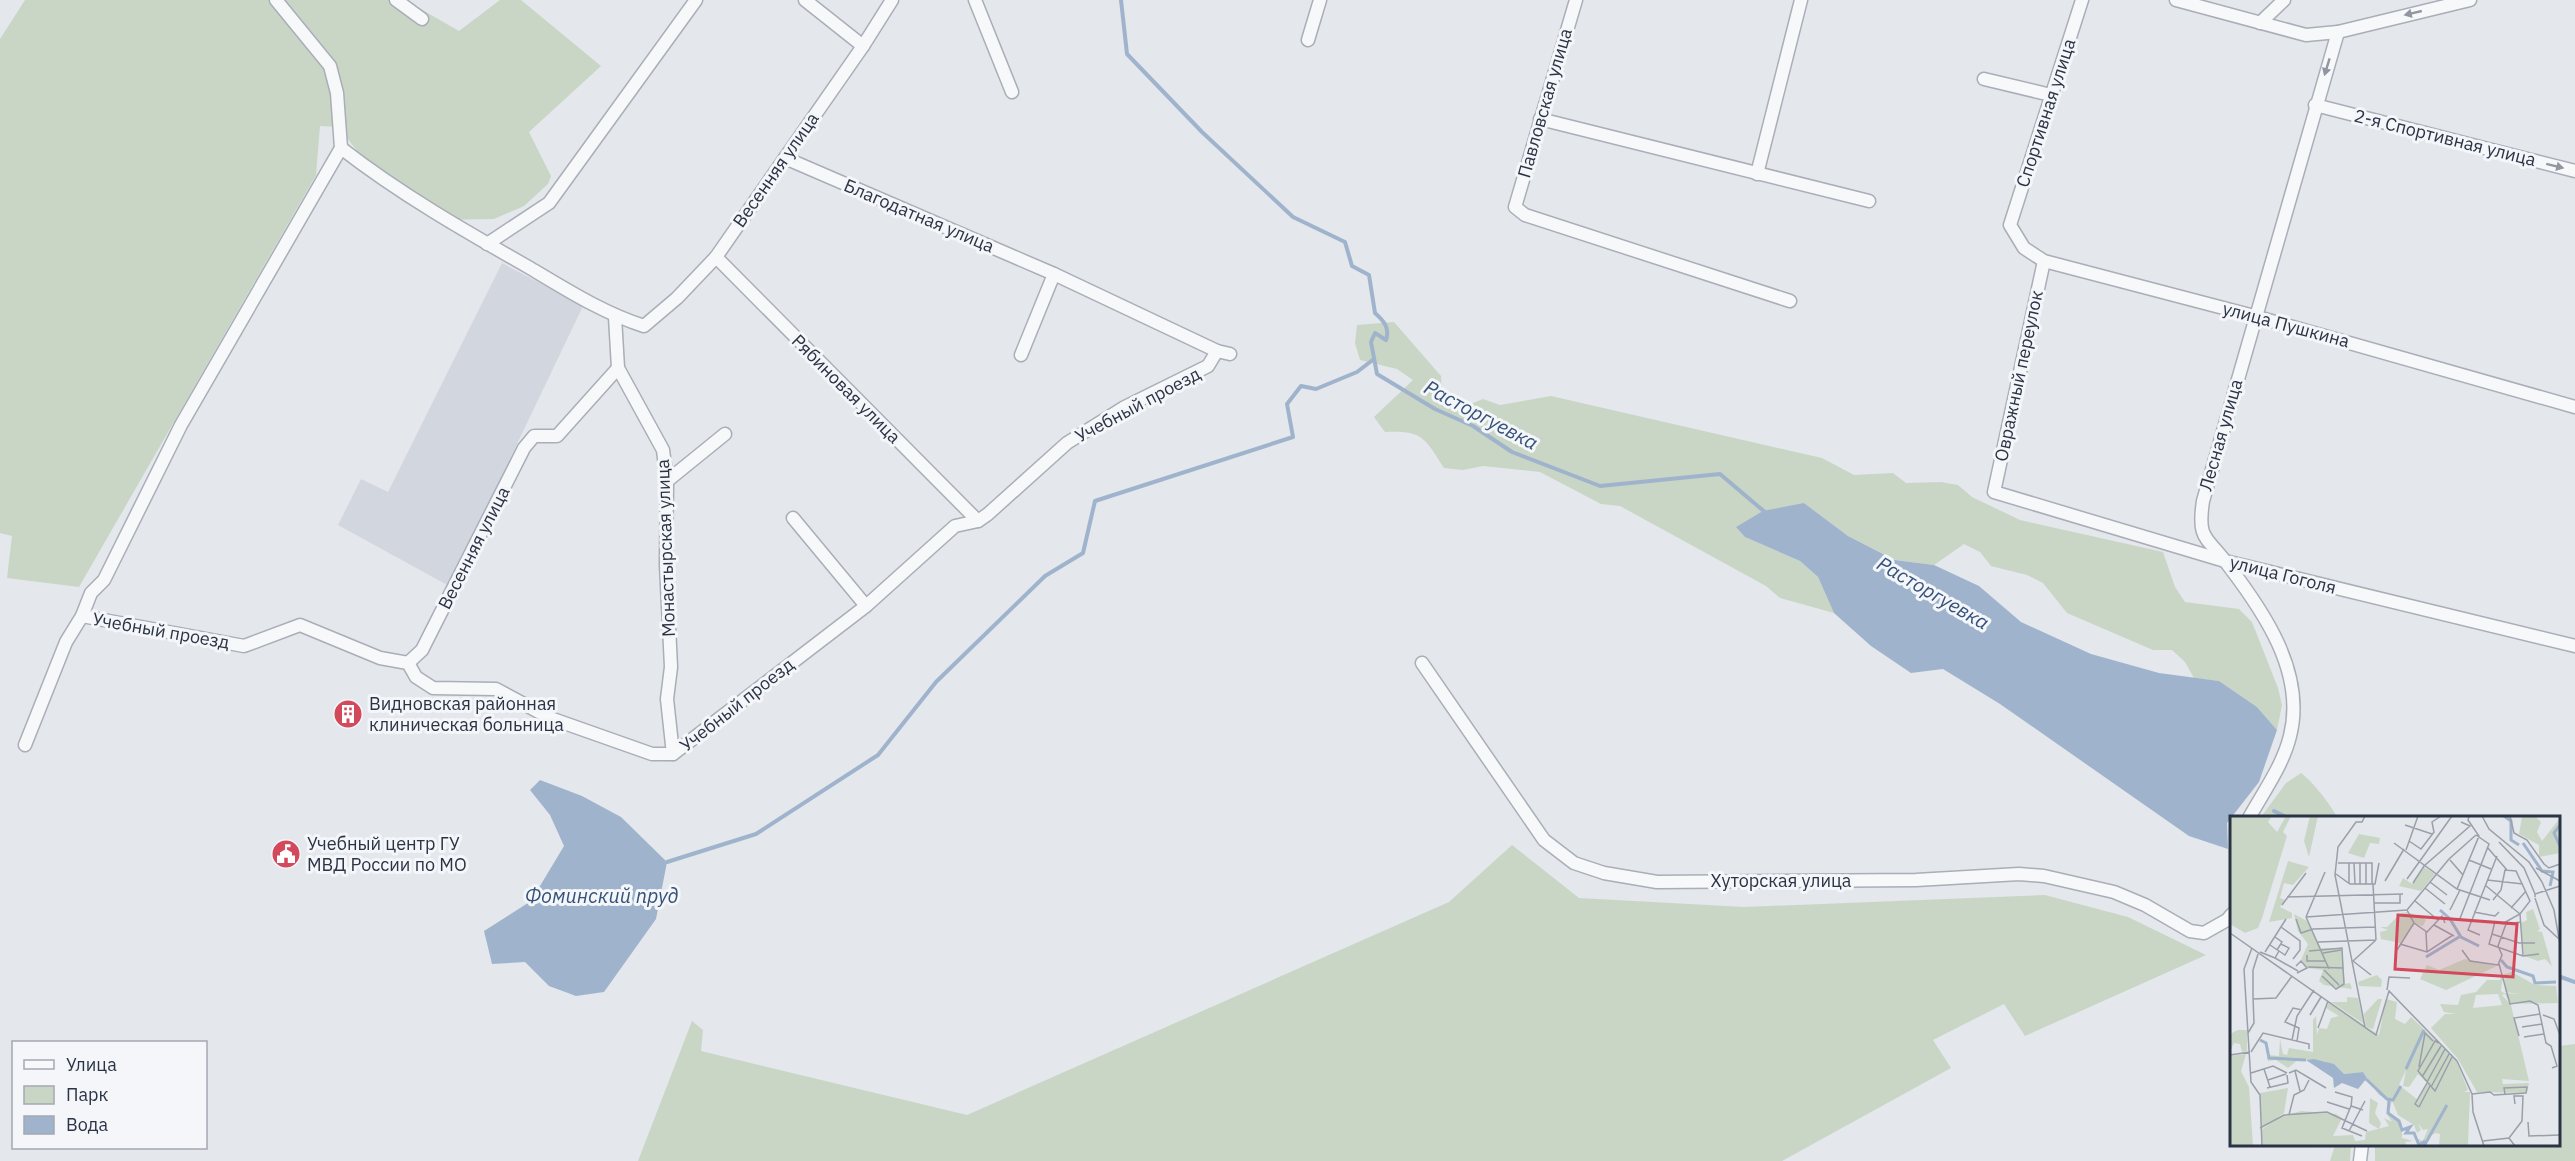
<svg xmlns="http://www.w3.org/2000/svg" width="2575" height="1161" viewBox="0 0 2575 1161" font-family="'IBM Plex Sans',sans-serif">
	<rect width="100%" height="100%" fill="#e4e7ec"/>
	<!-- built -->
	<polygon fill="#d2d6de" points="502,263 583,306 449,586 338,525 361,479 388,492"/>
	<!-- green -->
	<g fill="#c9d6c5">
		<polygon points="25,0 405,0 459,31 500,0 521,0 601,66 529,132 551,176 548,184 524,206 494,219 434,220 375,173 338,127 320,126 316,175 79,587 7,578 12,536 0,533 0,39"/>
		<path d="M 1394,322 L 1441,376 L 1442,394 L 1466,406 L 1483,399 L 1500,405 L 1551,396 L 1822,458 L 1854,475 L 1893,473 L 1906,483 L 1941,482 L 1958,485 L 1972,497 L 2020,520 L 2163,552 L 2175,587 L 2185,602 L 2239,609 L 2252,622 L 2278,688 L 2282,705 L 2277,730 L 2257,707 L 2219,681 L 2194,678 L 2185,662 L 2172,650 L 2153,650 L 2067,613 L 2043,583 L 2027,575 L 1991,566 L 1980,552 L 1964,544 L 1934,565 L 1896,560 L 1848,536 L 1804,503 L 1745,537 L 1800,561 L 1818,577 L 1834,613 L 1780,598 L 1766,586 L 1620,506 L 1601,504 L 1540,472 L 1483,466 L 1463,470 L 1444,468 C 1425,439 1424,430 1385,432 L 1374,417 L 1413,380 L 1397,369 L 1360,360 L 1355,343 L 1357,325 Z"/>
		<path d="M 2301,773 C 2313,782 2330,804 2337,817 L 2261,817 L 2286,783 Z"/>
		<polygon points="1512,845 1579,898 1744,907 2045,895 2128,917 2206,955 2025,1036 2004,1004 1933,1040 1951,1068 1782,1161 638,1161 692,1021 703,1030 701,1051 967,1115 1449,902"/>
		<polygon points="2575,1044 2575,1161 2375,1161 2375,1145 2558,1144 2559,1046"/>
		<polygon points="2335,1145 2351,1145 2350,1161 2330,1161"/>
	</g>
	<!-- water -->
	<g fill="#9fb4cc">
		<polygon points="1804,503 1848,536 1895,560 1934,565 1979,586 2021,622 2091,654 2159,673 2219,681 2257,707 2277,730 2259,782 2227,823 2228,849 2189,836 2000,704 1943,669 1911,673 1871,646 1834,613 1818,577 1800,561 1745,537 1736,527 1763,511"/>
		<polygon points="540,780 582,796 621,817 667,862 656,919 604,992 576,996 549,986 525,962 492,964 484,931 531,901 564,846 550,815 530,790"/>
	</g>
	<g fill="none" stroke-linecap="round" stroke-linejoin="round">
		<!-- stream -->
		<g stroke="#9fb4cc" stroke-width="4">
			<path d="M 1121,0 L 1127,54 L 1202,132 L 1293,217 L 1345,242 L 1352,266 L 1369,275 L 1375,313 C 1384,321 1390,328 1386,340 L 1375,333 L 1371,342 L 1377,374 L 1435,409 L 1473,426 L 1512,452 L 1600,486 L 1720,474 L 1766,513"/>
			<polyline points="2274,811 2288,818"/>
			<polyline points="667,862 756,834 878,755 936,682 1045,576 1083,553 1095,501 1293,437 1287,404 1301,386 1316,389 1357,372 1374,359"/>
			<polyline points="2558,976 2575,982"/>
		</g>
		<!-- minor casing -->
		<g stroke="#a9aeb7" stroke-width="15">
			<g id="minor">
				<polyline points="396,0 422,19"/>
				<polyline points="805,0 863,46"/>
				<polyline points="975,0 1012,92"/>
				<polyline points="1576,0 1515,207 1525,215 1790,301"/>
				<polyline points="2082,0 2010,225 2024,248 2044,261 2254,316 2575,407"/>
				<polyline points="2176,0 2306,35 2338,32"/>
				<polyline points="2260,23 2284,0"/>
				<polyline points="1308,40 1320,0"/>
				<polyline points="1984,79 2051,95"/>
				<polyline points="2315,105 2575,171"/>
				<polyline points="1540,119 1869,201"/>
				<path d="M 341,148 C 400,194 465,231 530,268 C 567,290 603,313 644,326 L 677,298 L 716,257 L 863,46 L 892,0"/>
				<polyline points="785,158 1054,274 1217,351 1230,354"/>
				<polyline points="1757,174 1801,0"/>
				<polyline points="487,244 549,203 696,0"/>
				<polyline points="716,257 978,521"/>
				<polyline points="2044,261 1994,492 2225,561 2575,646"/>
				<polyline points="615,317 618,368 663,450 667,481 666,565 671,667 667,699 673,754"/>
				<polyline points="1021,355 1054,274"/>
				<polyline points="667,481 725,434"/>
				<polyline points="793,518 866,606"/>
				<polyline points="82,616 244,646 300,625 380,658 408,663 416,677 433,688 496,689 550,718 652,754 673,754 866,606 955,526 978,521 988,514 1067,443 1123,408 1208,366 1217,351"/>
				<polyline points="408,663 422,650 524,448 534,436 557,436 618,368"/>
				<polyline points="1422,663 1544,840 1574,863 1604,873 1657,882 1916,880 2019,874 2044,876 2114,892 2145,905 2190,931 2204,933 2227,920 2232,914"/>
				<polyline points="25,745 66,642 82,616 91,593 104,580 181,425 341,148 337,93 330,66 276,0"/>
				<path d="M 2249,818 C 2264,791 2283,765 2290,736 C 2306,673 2264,612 2228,565 C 2207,536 2197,541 2203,501 L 2338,32 L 2470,0"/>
				<polyline points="2360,1161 2362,1144"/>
			</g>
		</g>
		<!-- minor -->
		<use href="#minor" stroke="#f7f8fa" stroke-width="12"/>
	</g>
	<!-- one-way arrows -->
	<defs><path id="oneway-solid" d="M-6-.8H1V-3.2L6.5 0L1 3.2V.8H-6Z" transform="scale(1.5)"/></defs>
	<g fill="#9196a0">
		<use href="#oneway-solid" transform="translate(2413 13) rotate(167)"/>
		<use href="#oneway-solid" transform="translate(2327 67) rotate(107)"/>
		<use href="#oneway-solid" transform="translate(2555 166) rotate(14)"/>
	</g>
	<!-- icons -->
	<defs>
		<g id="building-disc" transform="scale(1.5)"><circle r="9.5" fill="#d1495b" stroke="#f4f6f9"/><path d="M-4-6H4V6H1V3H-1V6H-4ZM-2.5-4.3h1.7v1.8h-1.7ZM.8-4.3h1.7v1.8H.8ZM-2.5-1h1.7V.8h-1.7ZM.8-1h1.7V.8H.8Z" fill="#fff"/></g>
		<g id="civic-disc" transform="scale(1.5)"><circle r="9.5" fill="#d1495b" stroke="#f4f6f9"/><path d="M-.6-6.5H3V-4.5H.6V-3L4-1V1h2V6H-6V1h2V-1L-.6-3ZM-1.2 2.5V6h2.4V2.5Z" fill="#fff"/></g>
	</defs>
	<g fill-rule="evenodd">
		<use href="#building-disc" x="348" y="714"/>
		<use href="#civic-disc" x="286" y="854"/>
	</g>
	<g text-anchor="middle" stroke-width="6" stroke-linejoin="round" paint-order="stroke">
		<!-- street labels -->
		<g font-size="18" fill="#2b3445" stroke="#f4f6f9">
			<text transform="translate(1545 103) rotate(-74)" y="6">Павловская улица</text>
			<text transform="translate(2046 113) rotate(-72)" y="6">Спортивная улица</text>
			<text transform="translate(2445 138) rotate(14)" y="6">2-я Спортивная улица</text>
			<text transform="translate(776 170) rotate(-55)" y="6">Весенняя улица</text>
			<text transform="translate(919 216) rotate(23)" y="6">Благодатная улица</text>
			<text transform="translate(2286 325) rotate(15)" y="6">улица Пушкина</text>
			<text transform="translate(2019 376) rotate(-78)" y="6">Овражный переулок</text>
			<text transform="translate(846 389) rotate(45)" y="6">Рябиновая улица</text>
			<text transform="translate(1138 405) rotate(-28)" y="6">Учебный проезд</text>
			<text transform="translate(2221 435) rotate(-74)" y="6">Лесная улица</text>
			<text transform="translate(474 548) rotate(-63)" y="6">Весенняя улица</text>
			<text transform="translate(666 548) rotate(-92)" y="6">Монастырская улица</text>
			<text transform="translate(2283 575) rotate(14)" y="6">улица Гоголя</text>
			<text transform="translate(161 631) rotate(10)" y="6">Учебный проезд</text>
			<text transform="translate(737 705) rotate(-38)" y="6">Учебный проезд</text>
			<text x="1781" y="887">Хуторская улица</text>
		</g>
		<!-- poi labels -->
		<g font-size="18" fill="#2b3445" stroke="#f4f6f9" text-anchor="start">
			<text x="369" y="710">Видновская районная<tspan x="369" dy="21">клиническая больница</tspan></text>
			<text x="307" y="850">Учебный центр ГУ<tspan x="307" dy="21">МВД России по МО</tspan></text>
		</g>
		<!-- water labels -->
		<g font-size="20" font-style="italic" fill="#34527a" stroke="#f4f6f9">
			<text transform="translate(1481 415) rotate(28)" y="7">Расторгуевка</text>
			<text transform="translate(1933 593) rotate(30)" y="7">Расторгуевка</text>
			<text x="602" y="903">Фоминский пруд</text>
		</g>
	</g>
	<!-- overview -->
	<g transform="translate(2230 816)">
		<rect width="330" height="330" fill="#e4e7ec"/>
		<path d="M 0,0 L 42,0 L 38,6 L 47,16 L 56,0 L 61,0 L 53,16 L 57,20 L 32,102 L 28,112 L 15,117 L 0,108 ZM 80,0 L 88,0 L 79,41 L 74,25 ZM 305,0 L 311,6 L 307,16 L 312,25 L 330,2 L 330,37 L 309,41 L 309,29 L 289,18 L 292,1 ZM 129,18 L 150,22 L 149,28 L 140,27 L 134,42 L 118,37 ZM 58,45 L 79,51 L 63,69 L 54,67 L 50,82 L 55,84 L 50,91 L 62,97 L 62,102 L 39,106 ZM 194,51 L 205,58 L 191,75 L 169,70 L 173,62 L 182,68 ZM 303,93 L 310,113 L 307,115 L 312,116 L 322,150 L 315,143 L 308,145 L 294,140 L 291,107 L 297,104 L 296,96 ZM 177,96 L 192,101 L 196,104 L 193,110 L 185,108 L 170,127 L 151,123 L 150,116 L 158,114 L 150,111 L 157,111 L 171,97 ZM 64,98 L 77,105 L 91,132 L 112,132 L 115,168 L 120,167 L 122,173 L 94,169 L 89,165 L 93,154 L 77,152 L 71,144 L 78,128 L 68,115 ZM 235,143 L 267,150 L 216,174 L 190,163 L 197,149 L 209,154 ZM 282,156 L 305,169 L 326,170 L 328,187 L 280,188 L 275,178 L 272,179 L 281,189 L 299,265 L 272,263 L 273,268 L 299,267 L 297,277 L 247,276 L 228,243 L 201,212 L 215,198 L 226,198 L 214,196 L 210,188 L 228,189 L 231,179 L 246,176 L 257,164 L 270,164 L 273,157 L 271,175 L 274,177 L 290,178 L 275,176 L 274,158 ZM 268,178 L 272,189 L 243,192 L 246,179 ZM 147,159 L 152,164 L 151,171 L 129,170 L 128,166 ZM 117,181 L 128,182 L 134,208 L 101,186 L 117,186 ZM 148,183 L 152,183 L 143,213 L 136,211 L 134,198 ZM 156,183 L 167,186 L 165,203 L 175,208 L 181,201 L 226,244 L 238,274 L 234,276 L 240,276 L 238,329 L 209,330 L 210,318 L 206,317 L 197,321 L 195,330 L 187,328 L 188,323 L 193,325 L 198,313 L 193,314 L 188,307 L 191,314 L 187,317 L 184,309 L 168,299 L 162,284 L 159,297 L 172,308 L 172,322 L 183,325 L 175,326 L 177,330 L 90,330 L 91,327 L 88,330 L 33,330 L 31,314 L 50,301 L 71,295 L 106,298 L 112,302 L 103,320 L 123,319 L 125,325 L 135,324 L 136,316 L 159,310 L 154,302 L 162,306 L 157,298 L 159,284 L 149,279 L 133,256 L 114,258 L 94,245 L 69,243 L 58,252 L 46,244 L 38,245 L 37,239 L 49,240 L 50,223 L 53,238 L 57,239 L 59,232 L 83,236 L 83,204 L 86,200 L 87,219 L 89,212 L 97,213 L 101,202 L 109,200 L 96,192 L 99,186 L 149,219 ZM 176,254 L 173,270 L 179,271 L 188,258 L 197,267 L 188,284 L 169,269 ZM 8,214 L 17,214 L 17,235 L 12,236 L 10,228 L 4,227 L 0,235 L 0,218 ZM 16,238 L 11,255 L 19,271 L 23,330 L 0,330 L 0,240 ZM 58,272 L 54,297 L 32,312 L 30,277 ZM 140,282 L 148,287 L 145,297 L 151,307 L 149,313 L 139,307 Z" fill="#c9d6c5" fill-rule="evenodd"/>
		<path d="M 84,243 L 104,248 L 114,258 L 133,256 L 137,262 L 128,273 L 112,267 L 104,272 L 103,262 L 76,244 Z" fill="#9fb4cc"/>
		<path fill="none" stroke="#9fb4cc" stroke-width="3" d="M 274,0 L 281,5 L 281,24 L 289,29M 330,9 L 324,17 L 330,30M 293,27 L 312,55 L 323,56 L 320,70M 210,94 L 220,103 L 231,121 L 249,130M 196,141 L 229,121M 271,144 L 277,151 L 303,160 L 305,167 L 326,166M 30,224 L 36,227 L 39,242 L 76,244M 176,253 L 194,214M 136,263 L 157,283 L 163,284 L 171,270M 159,284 L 158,297 L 169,305 L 172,314 L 180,311 L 176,317 L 184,317 L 189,329 L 195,325M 194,330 L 217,289"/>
		<path fill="none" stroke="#9a9fa9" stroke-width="1.5" d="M 252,0 L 259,13 L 299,46 L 312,66 L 324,94 L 330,128M 280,0 L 284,17 L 297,24 L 314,48 L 319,52 L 330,48M 175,9 L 202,18M 179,25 L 191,33 L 204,16 L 202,6 L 211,0M 269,26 L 294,52 L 305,78M 164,27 L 227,73 L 260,84M 257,31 L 277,54M 176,34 L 188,0M 220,44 L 233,59M 239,44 L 261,53M 108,47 L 142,47 L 142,68M 119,47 L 119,67M 124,47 L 125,68M 136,47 L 136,68M 306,52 L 330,65M 106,58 L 120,68 L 145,68 L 149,47M 177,63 L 222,0M 257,64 L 293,68M 155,65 L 174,33M 200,66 L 217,79M 183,67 L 194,50 L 240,10 L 231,6M 130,68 L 130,47M 143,68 L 146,124M 255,69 L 290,98 L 293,139M 195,72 L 215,88M 227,73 L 249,20 L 238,4 L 239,0M 57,81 L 173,78M 305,81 L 305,78 L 330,70M 305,82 L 314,109 L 329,123M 263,84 L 271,74 L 275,54 L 286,55 L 300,85 L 290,98 L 272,108M 185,85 L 208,104M 144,87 L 170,87 L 170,78M 52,89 L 76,57M 281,92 L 296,75M 177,94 L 219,43 L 246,19M 220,94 L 230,74M 244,96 L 265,100 L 269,96M 76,101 L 177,94M 76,101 L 99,153M 76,101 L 95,56M 66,103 L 71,117 L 83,113M 229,105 L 259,28 L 246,19M 265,105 L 262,118 L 289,127 L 305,127M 184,107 L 197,116 L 212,100 L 215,107M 204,109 L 224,120M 51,111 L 70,125 L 70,134 L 63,143M 83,113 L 145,111M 196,116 L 197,136M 0,117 L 146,219 L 159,175 L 227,245 L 242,278 L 243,296 L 254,330M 262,118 L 259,128 L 293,140 L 309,138M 250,119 L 238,114 L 267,40M 45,121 L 52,126 L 47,134M 88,126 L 146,124M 170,128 L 197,136 L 223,119M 40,129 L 55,139 L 59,132 L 51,128M 22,132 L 14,153 L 21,266 L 30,279 L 32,330M 167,134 L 184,107 L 177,94M 232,134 L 240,145 L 268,149 L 272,139 L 268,130 L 276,108 L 291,106M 79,135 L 112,132 L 113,152M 30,136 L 45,142 L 49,135M 35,136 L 56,103M 93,137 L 111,134M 77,139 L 77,145 L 96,145M 45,142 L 68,155M 123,145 L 146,124M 123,145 L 141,159M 269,148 L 280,188 L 300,185 L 308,189 L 316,227 L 321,230 L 327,250 L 322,252M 66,150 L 71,145 L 77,152 L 67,157M 78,151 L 113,152 L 114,168 L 106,173 L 92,160M 94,154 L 109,169M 157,174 L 159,161 L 180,162M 23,181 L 23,154 L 28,138M 23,183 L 46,182 L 62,160M 80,199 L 91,181M 313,199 L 324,203 L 330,219M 135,211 L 105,59 L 108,31 L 126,6 L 132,6 L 135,0M 292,211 L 312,208M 88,212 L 98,185M 18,217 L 24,207 L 23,181M 289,220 L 284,202 L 310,198M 294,221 L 314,218M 62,224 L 67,200 L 84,174M 67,225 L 69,212 L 55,206 L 63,192 L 72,194M 209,227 L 205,225 L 188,255 L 205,275 L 222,241M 21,236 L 33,217 L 79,228 L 79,233M 0,239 L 20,236M 189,251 L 195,217 L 203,225M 34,253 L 40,271M 65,255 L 70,275M 21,257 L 43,250 L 57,257M 59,257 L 66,254 L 96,272M 192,261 L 211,230M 38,264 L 56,258M 197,266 L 215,233M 201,271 L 219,238M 37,272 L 58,267 L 57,259M 105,276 L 122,281 L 121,291M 242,278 L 260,276 L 264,279 L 296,277 L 297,271 L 274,272 L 275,278M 97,286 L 119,293M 189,291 L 185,288 L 197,267M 189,291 L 200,270M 59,299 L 64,279 L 74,274 L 79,264M 298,306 L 299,320 L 330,319M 30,312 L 54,299 L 97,296 L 137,315M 119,315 L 135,285M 132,320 L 112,312 L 121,290 L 133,294M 279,322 L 292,305 L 293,280 L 284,280 L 285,288M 253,325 L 279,322 L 285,330"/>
		<path fill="#d1495b" fill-opacity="0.15" stroke="#d1495b" stroke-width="3" d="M 168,99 L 287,108 L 283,161 L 165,153 Z"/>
		<rect width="330" height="330" fill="none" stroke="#2b3445" stroke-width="3"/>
	</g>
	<!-- legend -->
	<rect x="12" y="1041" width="195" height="108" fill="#f4f6f9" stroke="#a4a8b1" stroke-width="1.5"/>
	<rect x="24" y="1060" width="30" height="9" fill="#f7f8fa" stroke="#a4a8b1" stroke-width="1.5"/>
	<text x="66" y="1071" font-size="18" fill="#2b3445">Улица</text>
	<rect x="24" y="1086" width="30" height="18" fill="#c9d6c5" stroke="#a4a8b1" stroke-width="1.5"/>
	<text x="66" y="1101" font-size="18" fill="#2b3445">Парк</text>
	<rect x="24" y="1116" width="30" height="18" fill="#9fb4cc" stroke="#a4a8b1" stroke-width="1.5"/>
	<text x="66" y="1131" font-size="18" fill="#2b3445">Вода</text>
</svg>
